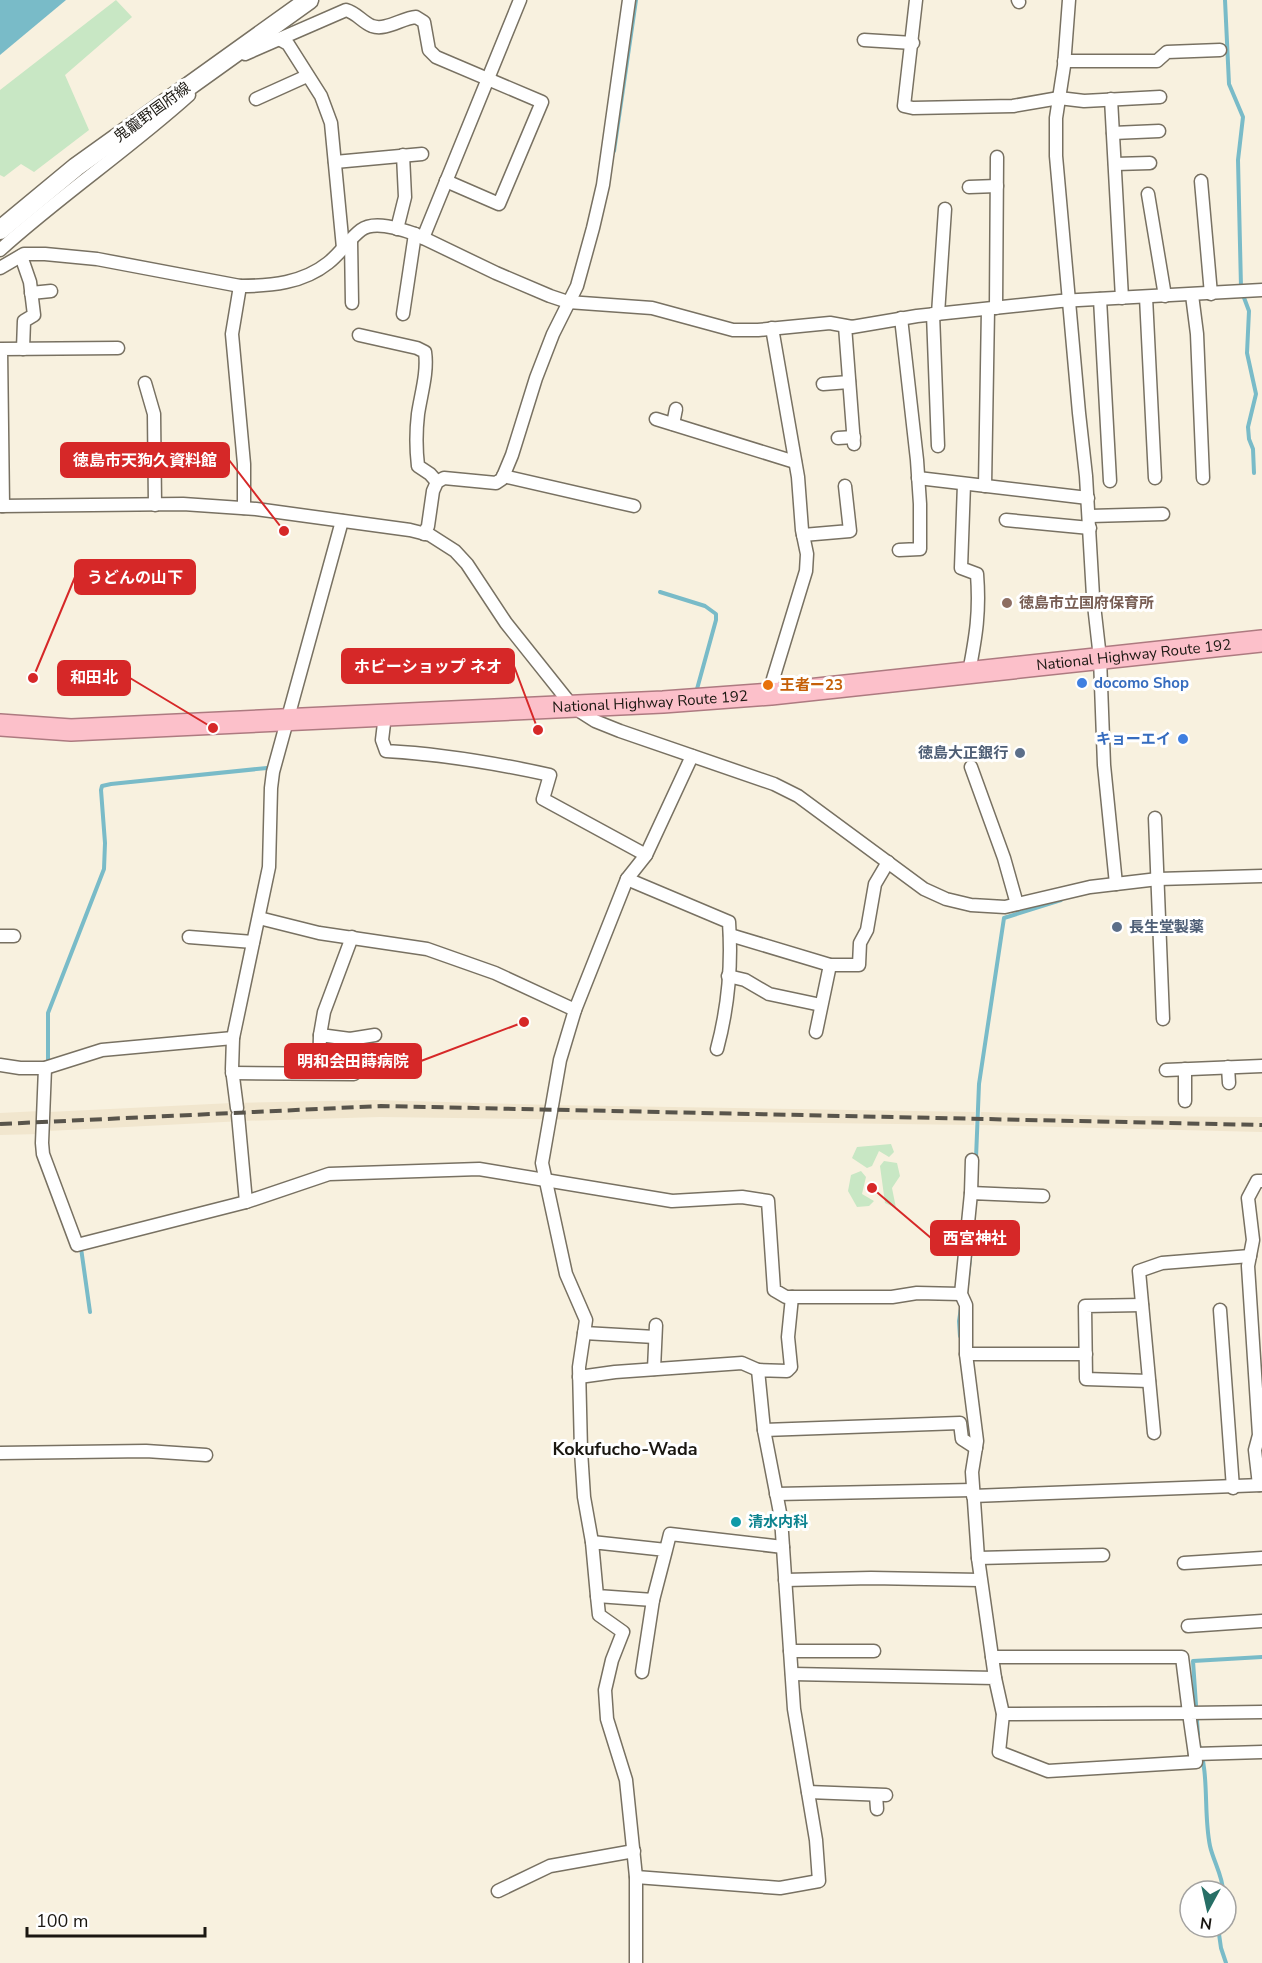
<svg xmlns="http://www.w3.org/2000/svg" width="1262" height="1963" viewBox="0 0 1262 1963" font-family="'Nunito Sans','Noto Sans JP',sans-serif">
	<rect width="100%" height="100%" fill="#f8f1df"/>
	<!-- built -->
	<g fill="#f1e6ce">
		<polygon points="373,1100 552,1105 975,1112 974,1125 380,1117 243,1121 48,1131 49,1112 232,1103"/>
		<polygon points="40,1111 40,1134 0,1135 0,1113"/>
		<polygon points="981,1112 1124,1116 1262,1117 1262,1132 980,1125"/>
	</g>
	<!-- green -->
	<g fill="#c8e7c4">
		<polygon points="116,0 132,17 65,75 89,130 34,172 21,164 4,177 0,175 0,90"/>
		<polygon points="891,1144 894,1152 889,1157 879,1151 872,1166 867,1168 852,1158 857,1147"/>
		<polygon points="884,1161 897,1163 900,1176 892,1188 896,1208 885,1203 880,1166"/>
		<polygon points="861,1171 866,1177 862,1194 874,1201 869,1206 857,1207 848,1191 851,1175"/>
	</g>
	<!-- water -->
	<polygon fill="#79bbc8" points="0,0 66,0 0,55"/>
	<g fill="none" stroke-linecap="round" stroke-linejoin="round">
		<!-- stream -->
		<g stroke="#79bbc8" stroke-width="4">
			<polyline points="1225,0 1229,84 1243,117 1238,160 1241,287"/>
			<polyline points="614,151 636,0"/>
			<polyline points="1243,295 1249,311 1247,353 1256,394 1248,427 1249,439 1253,449 1254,473"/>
			<polyline points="660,592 705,606 716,614 716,620 697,689"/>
			<polyline points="48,1065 48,1013 104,869 105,843 101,790 102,786 111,784 267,768"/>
			<polyline points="976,1158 979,1084 1004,918 1061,900"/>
			<polyline points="81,1248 90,1312"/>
			<polyline points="966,1295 972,1240"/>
			<polyline points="960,1336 959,1321 961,1308"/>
			<polyline points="1198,1735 1193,1661 1262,1657"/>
			<path d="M 1198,1742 C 1210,1775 1203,1812 1210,1846 C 1213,1860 1223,1877 1223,1891"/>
			<polyline points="1218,1927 1221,1948 1226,1963"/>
		</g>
		<!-- minor casing -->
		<g stroke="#787162" stroke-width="15">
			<g id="minor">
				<polyline points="916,0 904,106 913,108 1013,106 1059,98 1084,101 1160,97"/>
				<polyline points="1018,0 1019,2"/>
				<polyline points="1069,0 1064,66 1056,118 1056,156 1079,413 1086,476 1093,596 1100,658 1104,765 1116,884"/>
				<polyline points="279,39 288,44 321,96 331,123 343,248"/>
				<polyline points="864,40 913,43"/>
				<path d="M 245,54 L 346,10 C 357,13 362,22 372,26 C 386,31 402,18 416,17 L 424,22 L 429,50 L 436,57 L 542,102 L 499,204 L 446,181"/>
				<polyline points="1064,61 1157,61 1167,52 1220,50"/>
				<polyline points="256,99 307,76"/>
				<polyline points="1111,99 1122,298"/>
				<polyline points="1113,133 1159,131"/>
				<polyline points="335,162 422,154"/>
				<polyline points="1115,164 1150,163"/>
				<polyline points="1201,181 1211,294"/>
				<polyline points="969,187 997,186"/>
				<polyline points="1148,194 1165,296"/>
				<polyline points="397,229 405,197 403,155"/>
				<polyline points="423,238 520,0"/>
				<polyline points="351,240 352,303"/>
				<path d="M 0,250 C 61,195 129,149 189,95"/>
				<polyline points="21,256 30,282 34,315 24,321 23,349"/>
				<path d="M 0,268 L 24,254 L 45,254 L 97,259 L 240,286 C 271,286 303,283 328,263 C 341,253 349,239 361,230 C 374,220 401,229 415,234 L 496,273 L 550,296 L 568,302 L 652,308 L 733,330 L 758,330 L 830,323 L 852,327 L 917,316 L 1060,301 L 1262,290"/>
				<polyline points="240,286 232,334 244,464 244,508"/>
				<polyline points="31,293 51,291"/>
				<polyline points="1192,295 1197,334 1203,478"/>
				<polyline points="1146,297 1155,478"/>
				<polyline points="1100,299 1110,481"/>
				<polyline points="996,308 997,157"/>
				<polyline points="403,314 415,234"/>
				<polyline points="933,314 938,446"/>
				<polyline points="938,314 945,209"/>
				<polyline points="845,326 854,444"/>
				<path d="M 359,335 L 417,348 L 425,352 C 428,372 421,394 418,414 C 416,431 416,449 418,466 L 430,474 L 437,482"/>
				<polyline points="145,383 154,414 155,505"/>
				<polyline points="823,384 849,382"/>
				<polyline points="656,419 795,462"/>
				<polyline points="673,424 676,409"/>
				<polyline points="838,438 854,437"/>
				<polyline points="503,476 634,506"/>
				<polyline points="918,478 1088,498"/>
				<path d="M 964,484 L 961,568 L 977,574 C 980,612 976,636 969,672"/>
				<polyline points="985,486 988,309"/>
				<polyline points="0,506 183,504 256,509 410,530 430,535 455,551 467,564 506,623 573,707 595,721 620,731 774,784 798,796 924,889 946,899 971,905 1005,907 1090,887 1158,879 1262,876"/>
				<polyline points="3,506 1,349 118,348"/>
				<polyline points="1090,516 1163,514"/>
				<polyline points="1006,520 1090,528"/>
				<polyline points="424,534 428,526 433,491 437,482 444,478 496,483 502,479 512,455 536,378 553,334 577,286 593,228 603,185 629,0"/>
				<polyline points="803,535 850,531 845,486"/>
				<polyline points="899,550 920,549 920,504 917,460 901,318"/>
				<polyline points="771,694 773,679 806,571 807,554 802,530 798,477 772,328"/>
				<path d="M 385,715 L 382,740 L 386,751 C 442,754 495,763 550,775 L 543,799 L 646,855"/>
				<polyline points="971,767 1004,858 1017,904"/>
				<polyline points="1155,818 1163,1019"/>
				<path d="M 627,879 L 729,922 C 732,965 728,1008 717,1049"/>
				<polyline points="259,918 319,933 427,949 495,973 575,1010"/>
				<polyline points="730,935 830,965 859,965 860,943 867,930 875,884 888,862"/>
				<polyline points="0,936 14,936"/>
				<polyline points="189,937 253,942"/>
				<polyline points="728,976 745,980 769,994 821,1005"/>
				<polyline points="816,1032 830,965"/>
				<polyline points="320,1035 324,1012 352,937"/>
				<polyline points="0,1065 20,1068 45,1068 102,1050 233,1038"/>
				<polyline points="1228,1067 1229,1083"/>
				<polyline points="45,1068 42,1143 43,1154 77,1245 246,1202"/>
				<polyline points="1185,1069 1185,1101"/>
				<polyline points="1166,1070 1262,1066"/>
				<polyline points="232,1073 354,1074"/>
				<polyline points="319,1073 320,1035 350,1039 375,1035"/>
				<polyline points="237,1108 232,1069 233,1038 269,867 271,788 273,772 342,521"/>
				<polyline points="238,1115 246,1202 329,1174 479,1169 672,1201 742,1197 768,1201 774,1290 786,1297 892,1297 917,1293 961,1294"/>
				<polyline points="971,1193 972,1160"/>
				<polyline points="1142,1305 1085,1306 1086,1379 1149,1381"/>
				<polyline points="1220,1310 1233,1488"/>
				<polyline points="584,1333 655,1337"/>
				<polyline points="966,1354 1086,1354"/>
				<polyline points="654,1369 656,1325"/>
				<polyline points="579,1377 615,1372 742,1363 758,1370"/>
				<polyline points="764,1430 758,1370 787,1371 791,1367 788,1337 792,1297"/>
				<polyline points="1154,1433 1139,1271 1162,1263 1250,1256"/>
				<polyline points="0,1453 146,1451 206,1455"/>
				<polyline points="1259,1485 1255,1450 1259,1435 1248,1266 1253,1240 1248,1198 1257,1181 1262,1181"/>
				<polyline points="776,1494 973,1490"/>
				<polyline points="973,1496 1262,1485"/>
				<polyline points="592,1542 584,1497 581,1451 579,1367 586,1320 566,1274 542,1163 560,1060 575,1010 627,879 646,855 692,756"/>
				<polyline points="666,1550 653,1600 597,1596 592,1542 666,1550 670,1534 783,1547"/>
				<polyline points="978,1558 1103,1555"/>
				<polyline points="1184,1563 1262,1558"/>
				<polyline points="785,1580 871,1578 980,1580"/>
				<polyline points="597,1596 599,1615 623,1632 612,1660 605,1690 607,1719 626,1780 636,1877 636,1963"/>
				<polyline points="1188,1626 1262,1621"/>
				<polyline points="790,1651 874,1651"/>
				<polyline points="992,1657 1182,1657 1189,1713 1003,1714"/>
				<polyline points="642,1672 653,1600"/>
				<polyline points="792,1674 995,1678 1003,1714 999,1752 1048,1771 1196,1762 1189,1713 1262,1712"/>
				<polyline points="995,1678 978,1558 972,1472 977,1441 966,1354 966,1305 961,1294 971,1193 1043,1196"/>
				<polyline points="1195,1754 1262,1752"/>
				<polyline points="808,1792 886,1795"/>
				<polyline points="876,1795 877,1809"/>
				<polyline points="636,1877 780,1888 819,1881 816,1840 794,1709 781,1518 764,1430 960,1423 962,1439 976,1448"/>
				<polyline points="498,1891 550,1866 634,1851"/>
			</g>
		</g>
		<!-- secondary casing -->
		<g stroke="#787162" stroke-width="21">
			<polyline id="secondary" points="0,230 76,167 309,0"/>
		</g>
		<!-- trunk casing -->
		<g stroke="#ad7a80" stroke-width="24">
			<g id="trunk">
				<path id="s1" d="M 0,725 L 71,730 L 663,702 L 771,694 L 1262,641"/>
			</g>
		</g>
		<!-- minor -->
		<use href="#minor" stroke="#fff" stroke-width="12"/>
		<!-- secondary -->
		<use href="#secondary" stroke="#fff" stroke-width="18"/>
		<!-- trunk -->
		<use href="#trunk" stroke="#fcc0ca" stroke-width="21"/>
		<!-- rail -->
		<polyline stroke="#58544b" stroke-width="4" stroke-dasharray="12 6" stroke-linecap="butt" points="0,1124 381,1106 1262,1125"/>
	</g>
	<!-- markers -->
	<circle fill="#8d6e63" stroke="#fff" stroke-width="2" cx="1007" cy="603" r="6"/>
	<g fill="#3f7fe0" stroke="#fff" stroke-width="2">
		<circle cx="1082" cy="683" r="6"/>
		<circle cx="1183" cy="739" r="6"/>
	</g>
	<circle fill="#e8710a" stroke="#fff" stroke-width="2" cx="768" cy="685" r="6"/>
	<g fill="#5c6f8a" stroke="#fff" stroke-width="2">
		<circle cx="1020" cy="753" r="6"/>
		<circle cx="1117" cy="927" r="6"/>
	</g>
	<circle fill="#0f9aa8" stroke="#fff" stroke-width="2" cx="736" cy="1522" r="6"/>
	<g text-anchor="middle" stroke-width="6" stroke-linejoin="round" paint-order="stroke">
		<!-- street labels -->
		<g font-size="15" fill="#1a1711" stroke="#fff">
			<text transform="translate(152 112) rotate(-36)" y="5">鬼籠野国府線</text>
			<text dy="5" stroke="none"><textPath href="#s1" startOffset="1137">National Highway Route 192</textPath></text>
			<text dy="5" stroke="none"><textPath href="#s1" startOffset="651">National Highway Route 192</textPath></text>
		</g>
		<!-- education labels -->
		<g font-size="15" font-weight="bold" fill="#785e54" stroke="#fff" text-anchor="start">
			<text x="1019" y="608">徳島市立国府保育所</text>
		</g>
		<!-- shop labels -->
		<g font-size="15" font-weight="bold" fill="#366cbe" stroke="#fff" text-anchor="start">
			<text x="1094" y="688">docomo Shop</text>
			<text x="1171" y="744" text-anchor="end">キョーエイ</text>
		</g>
		<!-- food labels -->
		<g font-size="15" font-weight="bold" fill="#c56008" stroke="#fff" text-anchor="start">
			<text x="780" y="690">王者ー23</text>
		</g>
		<!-- service labels -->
		<g font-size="15" font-weight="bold" fill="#4e5e75" stroke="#fff" text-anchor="end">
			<text x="1008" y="758">徳島大正銀行</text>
			<text x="1129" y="932" text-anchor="start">長生堂製薬</text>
		</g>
		<!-- culture labels -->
		<g font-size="15" font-weight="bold" fill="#0d838f" stroke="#fff" text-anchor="start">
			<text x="748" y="1527">清水内科</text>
		</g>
		<!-- quarter labels -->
		<g font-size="18" font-weight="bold" fill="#1a1711" stroke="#fff">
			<text x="625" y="1455">Kokufucho-Wada</text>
		</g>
	</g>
	<!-- callouts -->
	<path fill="none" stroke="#d62828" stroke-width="2" d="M284 531L229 460M33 678L75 577M538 730L514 666M213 728L130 678M524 1022L421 1061M872 1188L931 1238"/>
	<g fill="#d62828" stroke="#fff" stroke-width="2">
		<circle cx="284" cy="531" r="6"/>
		<circle cx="33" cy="678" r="6"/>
		<circle cx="538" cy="730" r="6"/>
		<circle cx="213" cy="728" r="6"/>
		<circle cx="524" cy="1022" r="6"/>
		<circle cx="872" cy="1188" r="6"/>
	</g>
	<g fill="#d62828" stroke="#d62828" stroke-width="2">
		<rect x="61" y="443" width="168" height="34" rx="6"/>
		<rect x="75" y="560" width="120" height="34" rx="6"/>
		<rect x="342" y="649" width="172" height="34" rx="6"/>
		<rect x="58" y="661" width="72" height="34" rx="6"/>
		<rect x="285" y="1044" width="136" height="34" rx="6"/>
		<rect x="931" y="1221" width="88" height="34" rx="6"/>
	</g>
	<g font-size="16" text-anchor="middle" font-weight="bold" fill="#fff">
		<text x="145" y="466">徳島市天狗久資料館</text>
		<text x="135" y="583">うどんの山下</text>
		<text x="428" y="672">ホビーショップ ネオ</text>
		<text x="94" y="683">和田北</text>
		<text x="353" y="1067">明和会田蒔病院</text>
		<text x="975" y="1244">西宮神社</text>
	</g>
	<!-- north arrow -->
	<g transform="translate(1208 1909) rotate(188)"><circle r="28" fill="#ffffff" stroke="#a3a2a0" stroke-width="1.5"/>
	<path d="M0-4.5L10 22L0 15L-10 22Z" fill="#276f66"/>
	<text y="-9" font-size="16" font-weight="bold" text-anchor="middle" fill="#1a1711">N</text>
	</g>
	<!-- scale -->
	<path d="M27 1927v9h178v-9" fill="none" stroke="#1a1711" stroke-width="3"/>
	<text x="36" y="1927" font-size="18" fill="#1a1711" stroke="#ffffff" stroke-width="4.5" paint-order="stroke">100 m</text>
</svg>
